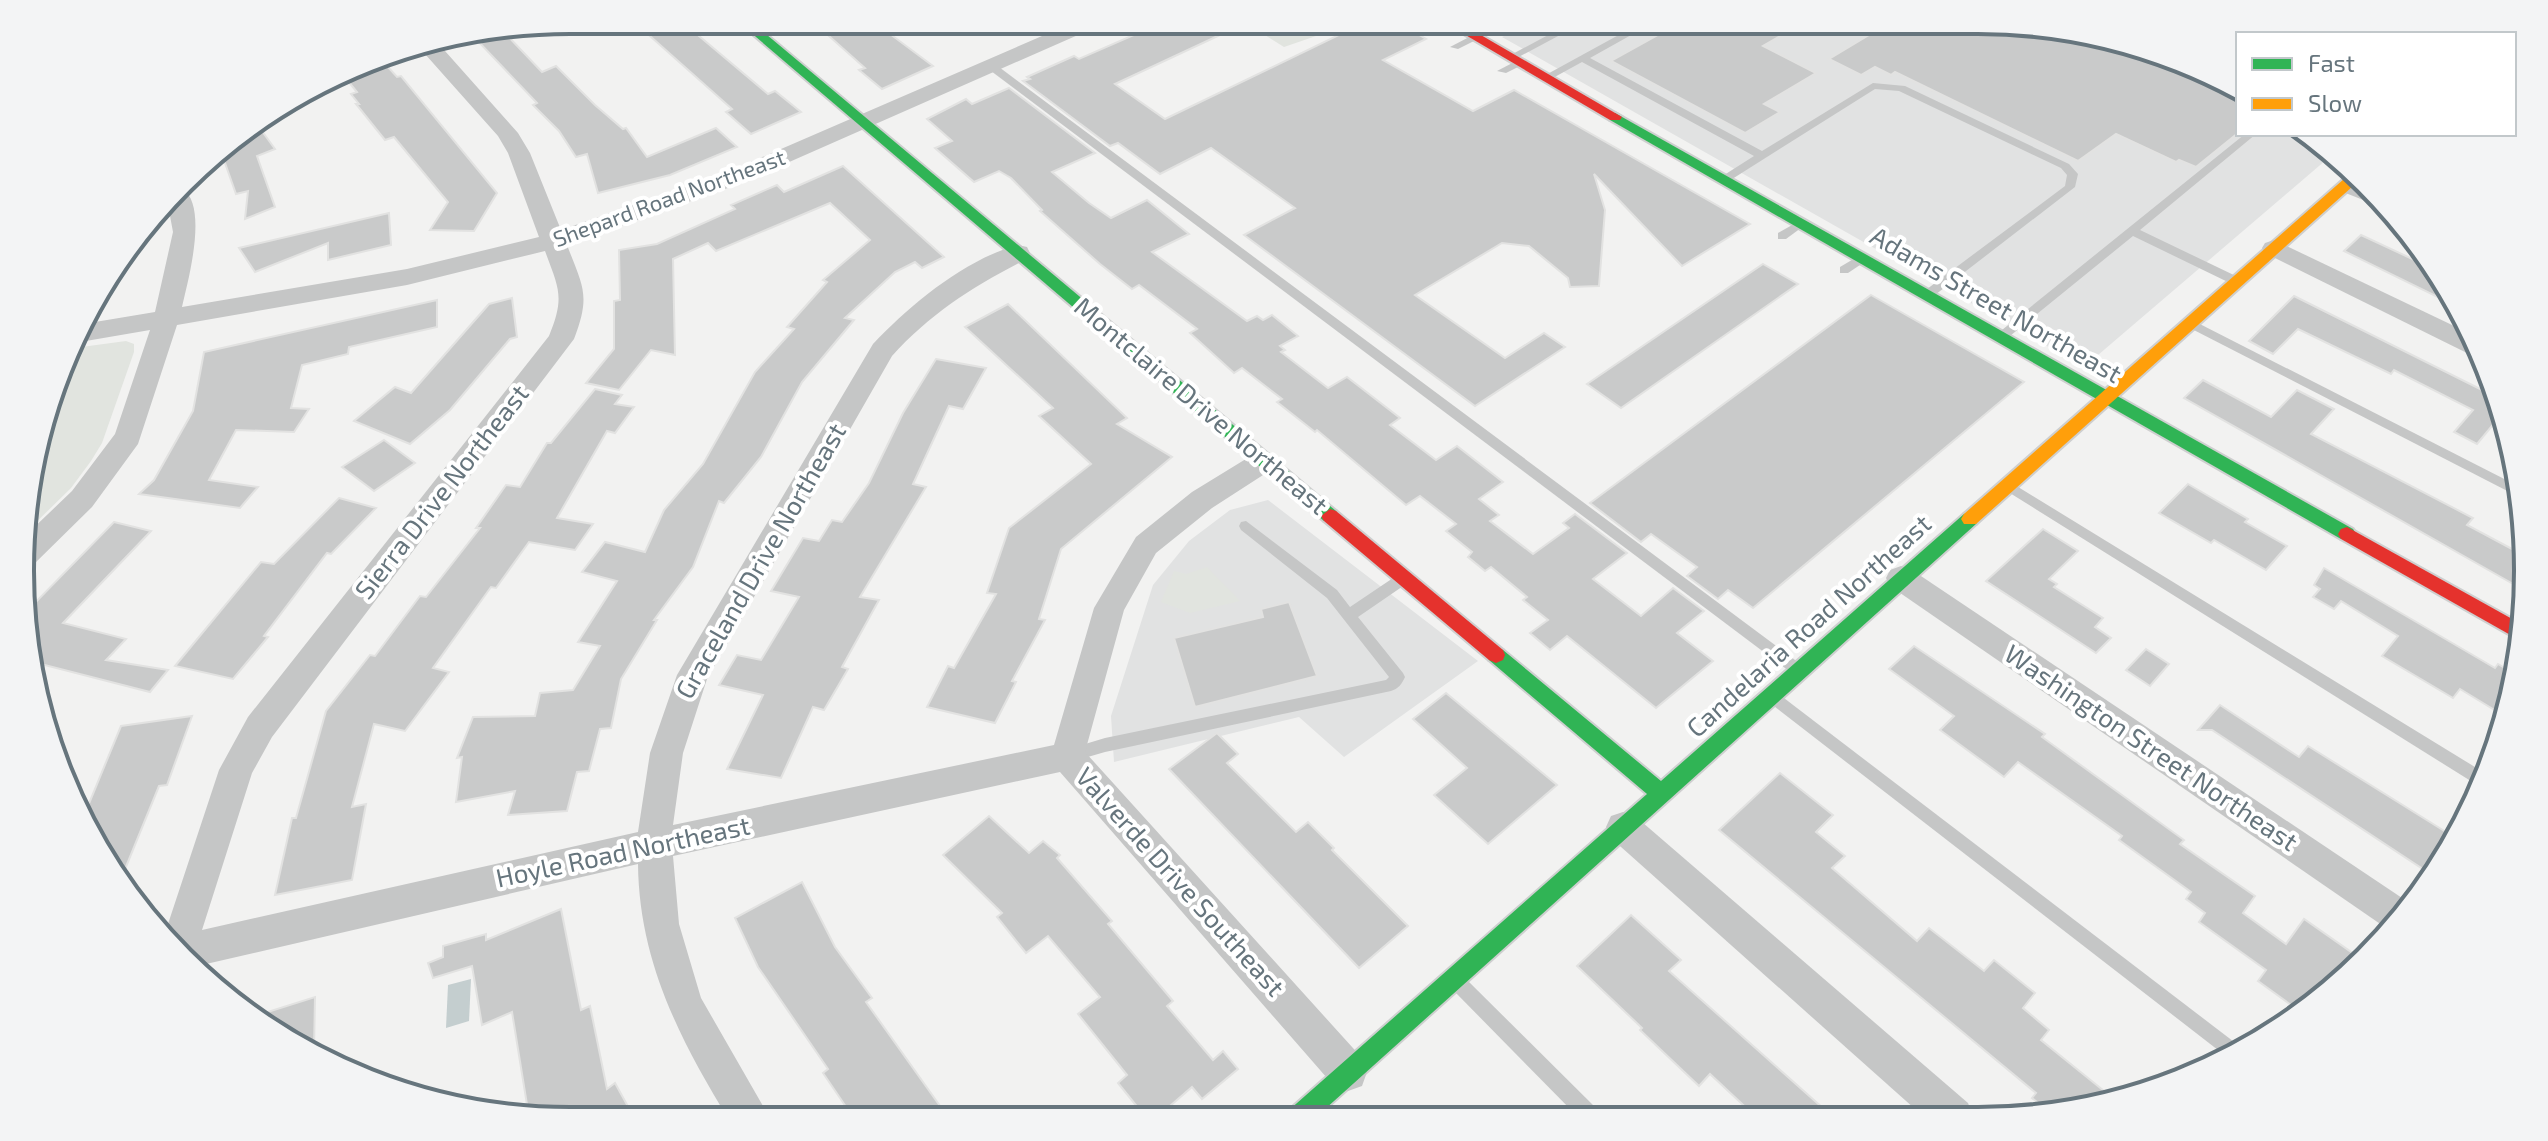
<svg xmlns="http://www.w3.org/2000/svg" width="2548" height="1141" viewBox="0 0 2548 1141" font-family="'Exo 2',sans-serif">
	<rect width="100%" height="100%" fill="#f2f2f1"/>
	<!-- built -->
	<g fill="#e1e2e2">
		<polygon points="1536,20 1978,20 2084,30 2188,62 2238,89 2238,134 2309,134 2333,154 2084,367 1502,37"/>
		<polygon points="1268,500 1478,661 1344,757 1299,717 1114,762 1111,716 1153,585 1189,541 1230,510"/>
	</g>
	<!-- green -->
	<g fill="#e1e4df">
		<polygon points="1283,20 1287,20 1316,36 1284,47 1257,30"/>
		<polygon points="126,341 134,344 134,352 102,443 91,461 71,488 23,535 30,464 74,348"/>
		<polygon points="1207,567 1240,601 1190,613 1161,602 1174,571 1186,574"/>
	</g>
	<!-- water -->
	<polygon fill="#c4cecf" points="471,979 469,1021 446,1028 448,985"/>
	<!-- building -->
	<g fill="#c9caca" stroke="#e2e2e1" stroke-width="2">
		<polygon points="632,20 680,20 768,94 775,91 801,112 751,134 726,112 732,109"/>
		<polygon points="811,20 851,20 864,30 878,25 933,66 882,89 859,70 865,68"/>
		<polygon points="1168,20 1252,20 1115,84 1165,119 1343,33 1320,20 1394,20 1426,39 1383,60 1473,111 1514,90 1750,224 1682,266 1594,174 1605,210 1599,286 1570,287 1568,278 1529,246 1502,243 1415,295 1505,358 1544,333 1565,347 1475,406 1244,235 1295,208 1211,148 1160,174 1118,143 1110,146 1023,81 1030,79 1027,77 1074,56 1079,59"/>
		<polygon points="1685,20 1808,20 1763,46 1816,73 1764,104 1780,112 1745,133 1611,61"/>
		<polygon points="1894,20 1978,20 2084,30 2188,62 2220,79 2210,87 2238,99 2238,133 2196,167 2179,160 2176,162 2116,134 2078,161 1895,72 1891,75 1875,67 1861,75 1829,59"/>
		<polygon points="503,31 542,72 556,66 595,105 623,129 626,128 647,157 716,128 737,147 670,175 598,193 587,154 576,157 559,131 533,105 537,103 473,36"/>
		<polygon points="378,56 397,77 401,76 497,193 474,231 430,230 448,202 394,137 385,140 356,104 359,104 351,94 357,92 343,75 358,70 355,67"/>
		<polygon points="1009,88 1095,153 1052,172 1089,203 1111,218 1147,200 1189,234 1152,252 1247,321 1257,316 1263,320 1272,315 1298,336 1280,346 1285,350 1281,352 1328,388 1347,377 1400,418 1390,425 1436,460 1457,446 1503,482 1479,499 1499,515 1490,521 1533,554 1569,528 1563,523 1575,514 1627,553 1593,579 1641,616 1673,588 1704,611 1677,633 1713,661 1656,708 1567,636 1550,650 1530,633 1548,620 1523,600 1527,597 1491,567 1485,571 1468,557 1472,552 1446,531 1456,524 1420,496 1406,505 1317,430 1315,432 1277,402 1282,399 1242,368 1234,373 1190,333 1197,329 1139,285 1132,289 1100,264 1040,211 1042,210 1011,178 999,171 974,182 935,148 952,141 927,119 966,99 972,104"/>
		<polygon points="259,127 275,149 257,156 275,207 245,219 248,191 236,194 225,163 216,150 239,134"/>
		<polygon points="843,166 944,257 922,268 915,262 895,272 845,318 854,320 802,382 761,457 724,503 719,501 693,567 654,620 657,620 621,679 611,728 600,729 589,771 577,772 567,811 508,815 515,791 456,802 462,757 457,758 473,717 535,716 540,693 573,690 600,646 578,642 617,581 582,572 605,542 645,552 664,510 703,464 755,372 794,329 787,327 827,282 823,280 870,240 830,203 716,251 708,243 673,259 675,355 651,350 619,390 586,383 614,349 614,301 620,300 619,250 657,244 735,209 731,205 777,185 784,192"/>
		<polygon points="389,213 391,245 328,260 328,243 255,272 239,248"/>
		<polygon points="2361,235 2438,271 2458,307 2344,251"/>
		<polygon points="1763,264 1798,284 1621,408 1587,384"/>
		<polygon points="1871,295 2024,382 1753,608 1728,590 1718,599 1687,576 1697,567 1651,534 1641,542 1590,503"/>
		<polygon points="2294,296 2488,393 2494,386 2506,426 2496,421 2477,444 2454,432 2473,410 2394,370 2391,374 2298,329 2273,354 2249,341"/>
		<polygon points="512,298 517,337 510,339 450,410 410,444 354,421 395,387 411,393 489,304"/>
		<polygon points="437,300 437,327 349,347 348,354 302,365 291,408 309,409 294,432 236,430 209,480 258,487 240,508 139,494 154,480 193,411 204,352"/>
		<polygon points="1008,304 1127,418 1117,424 1172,457 1061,549 1039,619 1045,620 1012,681 1016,682 995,723 927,707 948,666 954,668 996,594 987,593 1009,528 1091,464 1039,416 1053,408 965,327"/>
		<polygon points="936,359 986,368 963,409 949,406 913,484 926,487 860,597 879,600 842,667 848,669 824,710 813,707 781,778 727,769 763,695 719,685 737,655 761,660 799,597 771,591 803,538 819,541 832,520 842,522 869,483 903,413"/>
		<polygon points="2203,380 2271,417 2297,390 2334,409 2311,434 2473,518 2467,525 2527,557 2528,568 2515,585 2184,398"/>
		<polygon points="595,389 622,395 615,404 634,407 615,433 607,431 557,518 593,524 575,550 529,542 496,588 491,587 433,668 449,672 405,731 374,724 352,807 366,804 352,880 275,895 292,818 296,818 326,711 370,655 375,656 420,596 426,597 480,528 476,528 506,485 520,487 547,443 551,443"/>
		<polygon points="384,440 415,463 374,491 342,467"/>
		<polygon points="2188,484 2248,519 2245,522 2287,546 2266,570 2214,540 2211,543 2159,513"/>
		<polygon points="339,498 376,508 331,554 327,553 264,636 268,637 233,679 175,666 261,562 274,564"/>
		<polygon points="114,522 151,531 63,623 126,639 106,660 168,670 150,692 29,661 24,614"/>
		<polygon points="2043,529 2078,551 2049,579 2057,584 2054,587 2103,618 2095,627 2111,638 2096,653 1986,581"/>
		<polygon points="2324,568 2495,668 2498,664 2518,676 2506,717 2460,689 2453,698 2382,656 2398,636 2341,601 2334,609 2313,597 2320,589 2314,585"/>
		<polygon points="1289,602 1317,676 1195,707 1174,638 1263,617 1261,609"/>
		<polygon points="1914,646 2045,734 2042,737 2184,840 2180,844 2255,896 2243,913 2286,944 2304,919 2361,959 2313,1007 2302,1013 2258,981 2266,970 2199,922 2205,913 2186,899 2191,892 2119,840 2122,836 2018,762 2004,777 1940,730 1954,716 1889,669"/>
		<polygon points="2146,649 2169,664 2150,686 2126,670"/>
		<polygon points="1446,693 1557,785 1488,844 1434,795 1467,768 1413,719"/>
		<polygon points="2220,705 2299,757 2308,746 2454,837 2432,875 2212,730 2198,730"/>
		<polygon points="192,716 167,785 159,786 121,879 94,845 83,818 121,726"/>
		<polygon points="1217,733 1238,754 1227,763 1296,832 1308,822 1334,848 1332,850 1408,926 1359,968 1169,769"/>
		<polygon points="1780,773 1833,815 1816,832 1845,856 1832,868 1917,941 1929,928 1984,971 1994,960 2035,993 2023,1008 2049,1030 2041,1040 2114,1099 2053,1115 2032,1098 2036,1093 1719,830"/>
		<polygon points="989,816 1029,853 1043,841 1060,855 1057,858 1112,921 1108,924 1173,1001 1167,1006 1213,1060 1223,1051 1238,1069 1202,1099 1192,1087 1155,1119 1147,1119 1118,1083 1127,1075 1078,1014 1100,997 1048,936 1026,953 997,917 1002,913 943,855"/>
		<polygon points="802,882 835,947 872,998 866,1002 950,1120 855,1120 823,1073 828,1069 758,967 735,918"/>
		<polygon points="561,909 581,1010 590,1006 607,1089 615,1083 636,1121 570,1121 529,1117 512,1012 482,1025 472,966 433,978 428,963 443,957 443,946 486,934 486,940"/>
		<polygon points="1631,915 1681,960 1669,971 1833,1117 1756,1117 1710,1074 1699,1086 1640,1030 1642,1028 1577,966"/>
		<polygon points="315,997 314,1050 258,1015"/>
	</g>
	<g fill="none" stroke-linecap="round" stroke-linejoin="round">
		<!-- fast casing -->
		<g stroke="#cecfcf" stroke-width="4">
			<g id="fast">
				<polygon points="736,20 749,20 1336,511 1339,516 1336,521 1324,521"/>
				<polygon points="1615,113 2353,529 2356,534 2353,539 2341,539 1610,120 1610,114"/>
				<polygon points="1970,512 1976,514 1979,519 1976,524 1314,1119 1284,1119 1288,1111 1647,794 1489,660 1487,655 1489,650 1496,647 1503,650 1661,781 1964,514"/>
			</g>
		</g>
		<!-- slow casing -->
		<g stroke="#cecfcf" stroke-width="4">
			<polygon id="slow" points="2353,171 2362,178 1976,524 1964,524 1961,519 1964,514"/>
		</g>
		<!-- jam casing -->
		<g stroke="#cecfcf" stroke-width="4">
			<g id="jam">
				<polygon points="1440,20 1455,20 1622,117 1620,120 1610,120"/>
				<polygon points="1330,509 1336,511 1503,650 1505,655 1503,660 1496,663 1489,660 1324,521 1321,516"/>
				<polygon points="2347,527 2523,625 2521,641 2341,539 2338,534 2341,529"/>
			</g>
		</g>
		<!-- lane -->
		<g fill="#c5c6c6" fill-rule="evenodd">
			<polygon points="1576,20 1588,20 1515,59 1507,57"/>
			<polygon points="1646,20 1658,20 1590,58 1762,151 1873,83 1905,86 2069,164 2078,174 2075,187 1931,298 1923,298 1923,292 2065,186 2067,175 2061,168 1899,91 1875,89 1729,181 1721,181 1721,177 1754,156 1582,62 1551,79 1542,77"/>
			<polygon points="1475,34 1480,37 1478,39 1458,49 1450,47"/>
			<polygon points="1520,59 1525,62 1524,64 1506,73 1497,71"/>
			<polygon points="987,64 995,64 1803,666 1805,670 1803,674 1798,676 1793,674 987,68"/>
			<polygon points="2245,134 2256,134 2140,230 2240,278 2240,284 2232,284 2133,236 2005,340 1997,340 1995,337 1997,334"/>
			<polygon points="2342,185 2383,202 2391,211 2338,190 2337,188"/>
			<polygon points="1801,220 1805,221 1805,225 1786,239 1778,239 1778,233"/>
			<polygon points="1862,254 1868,258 1866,261 1848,273 1840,273 1840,267"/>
			<polygon points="2190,319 2520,487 2521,498 2186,326 2184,323"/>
			<polygon points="2010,482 2488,775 2482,788 2005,490 2003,487 2005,484"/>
			<path d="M 1246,521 L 1337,590 L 1350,607 L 1399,574 L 1409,574 L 1411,578 L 1409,582 L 1358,617 L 1403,673 L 1405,677 C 1402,684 1398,689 1391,691 L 1105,752 L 1067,763 L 1062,761 L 1059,756 L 1062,751 L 1105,738 L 1386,680 L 1389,677 L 1327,598 L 1241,530 L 1239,526 L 1241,522 Z"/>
			<polygon points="1775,693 1780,695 2242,1048 2227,1057 1770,703 1767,699 1770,695"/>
			<polygon points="1459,976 1465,978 1599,1111 1601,1118 1579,1118 1453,990 1450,984 1453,978"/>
		</g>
		<!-- street -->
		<g fill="#c5c6c6" fill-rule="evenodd">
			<path d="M 1079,20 L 1106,20 L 1103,24 L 739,184 L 567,245 C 583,287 591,295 574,339 L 272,737 L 252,773 L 202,930 L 638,832 L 650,753 L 677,675 L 873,344 C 910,305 965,259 1018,245 L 1027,247 L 1030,253 L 1027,259 C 975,285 931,313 892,356 L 707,679 L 683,753 L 673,825 L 1054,745 L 1094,608 L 1136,537 L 1192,492 L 1254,454 L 1264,451 L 1274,454 L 1278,461 L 1274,468 L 1212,508 L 1156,553 L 1124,610 L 1085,752 L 1362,1058 L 1367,1072 L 1362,1086 L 1348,1091 L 1334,1086 L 1060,772 L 673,856 L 679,924 L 701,998 L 771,1120 L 729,1120 C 680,1040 639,961 638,864 L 193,967 L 165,933 L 219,770 L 248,717 L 549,336 C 565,297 559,289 545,251 L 407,285 L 177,325 L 138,444 L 92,507 L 32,566 L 20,569 L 23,538 L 72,491 L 115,434 L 150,330 L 80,342 L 77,341 L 83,324 L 155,312 L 173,232 L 168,205 L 182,188 C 209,206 188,280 182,307 L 407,269 L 539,237 L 508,153 L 498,136 L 417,45 L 437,42 L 518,133 L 530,153 L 561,230 L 723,174 Z"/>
			<polygon points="2274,240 2473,335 2484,357 2471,355 2265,253 2262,248 2265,243"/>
			<polygon points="1901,566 1912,570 2414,906 2389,930 1890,586 1886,578 1890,570"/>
			<polygon points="1623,812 1635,816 1968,1103 1973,1116 1924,1117 1611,838 1606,827 1611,816"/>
		</g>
		<!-- fast -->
		<use href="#fast" fill="#30b455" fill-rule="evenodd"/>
		<!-- slow -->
		<use href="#slow" fill="#ff9f0a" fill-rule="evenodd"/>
		<!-- jam -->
		<use href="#jam" fill="#e5322d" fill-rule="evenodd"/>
	</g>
	<g text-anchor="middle" stroke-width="8" stroke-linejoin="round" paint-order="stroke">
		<!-- far-street labels -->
		<g font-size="22" fill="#66757d" stroke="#fff">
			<text transform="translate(669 198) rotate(-20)" y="8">Shepard Road Northeast</text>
		</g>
		<!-- street labels -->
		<g font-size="26" fill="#66757d" stroke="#fff">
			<text transform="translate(1996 305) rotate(30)" y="9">Adams Street Northeast</text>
			<text transform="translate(1201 406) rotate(40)" y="9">Montclaire Drive Northeast</text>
			<text transform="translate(442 492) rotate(-52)" y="9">Sierra Drive Northeast</text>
			<text transform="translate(761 561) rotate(-60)" y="9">Graceland Drive Northeast</text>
			<text transform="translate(1809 626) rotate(-42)" y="9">Candelaria Road Northeast</text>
			<text transform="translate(2151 748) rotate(34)" y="9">Washington Street Northeast</text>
			<text transform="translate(623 852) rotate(-12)" y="9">Hoyle Road Northeast</text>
			<text transform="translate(1180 882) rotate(48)" y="9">Valverde Drive Southeast</text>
		</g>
	</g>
	<!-- crop -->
	<path d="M0 0H2548V1141H0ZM570 34H1978A536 536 0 0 1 2514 570V571A536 536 0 0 1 1978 1107H570A536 536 0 0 1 34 571V570A536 536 0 0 1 570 34Z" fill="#f3f4f5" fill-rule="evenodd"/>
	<path fill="none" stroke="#66757d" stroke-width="4" d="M570 34H1978A536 536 0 0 1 2514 570V571A536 536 0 0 1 1978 1107H570A536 536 0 0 1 34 571V570A536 536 0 0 1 570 34Z"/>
	<!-- legend -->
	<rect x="2236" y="32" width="280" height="104" fill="#ffffff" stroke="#c2c8cb" stroke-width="2"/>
	<rect x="2252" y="58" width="40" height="12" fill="#30b455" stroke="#c2c8cb" stroke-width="2"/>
	<text x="2308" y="72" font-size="24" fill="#66757d">Fast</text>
	<rect x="2252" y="98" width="40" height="12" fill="#ff9f0a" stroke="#c2c8cb" stroke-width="2"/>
	<text x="2308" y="112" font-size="24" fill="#66757d">Slow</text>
</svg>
